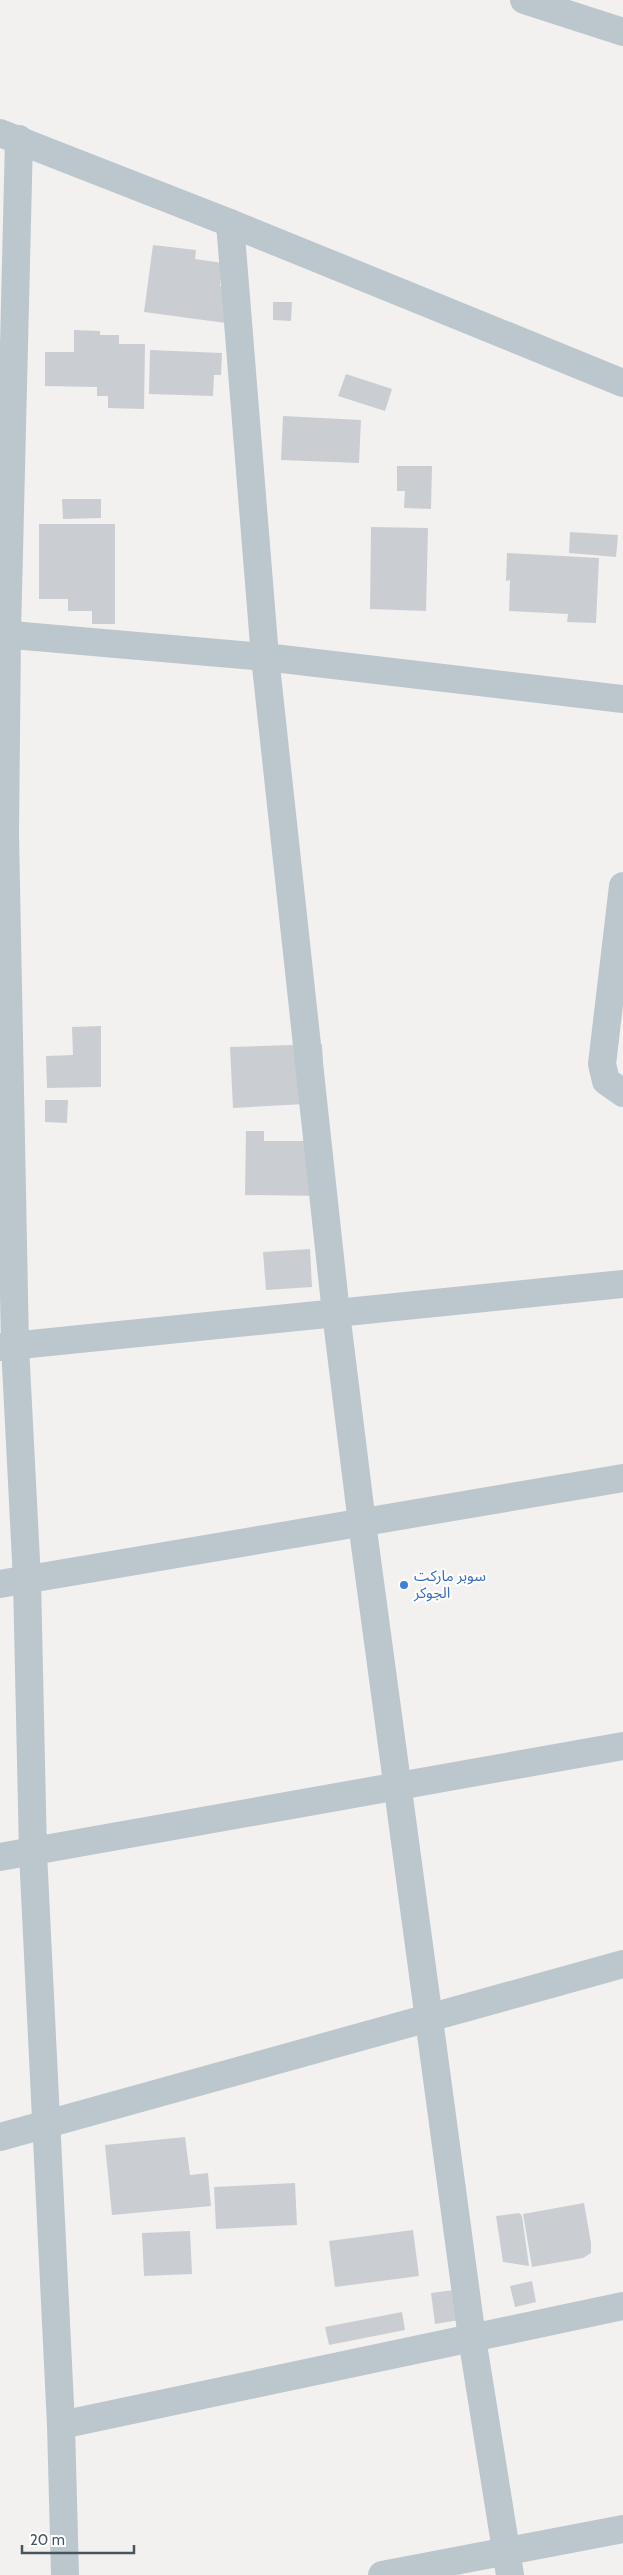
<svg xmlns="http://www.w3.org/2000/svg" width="623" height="2575" viewBox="0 0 623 2575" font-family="Cabin,'Noto Sans Arabic',sans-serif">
	<rect width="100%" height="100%" fill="#f3f0f0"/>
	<!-- building -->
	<g fill="#caced3">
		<polygon points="153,245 196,250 195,259 223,263 220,286 238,289 233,324 144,312"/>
		<polygon points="273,302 292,302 291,321 273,320"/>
		<polygon points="74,330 100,331 100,335 119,335 119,344 145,344 144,409 108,408 108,396 97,396 97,387 45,386 45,352 74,352"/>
		<polygon points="150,350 222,353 221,375 214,375 213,396 149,394"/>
		<polygon points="346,374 392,389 385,411 338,396"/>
		<polygon points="283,416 361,420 359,463 281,460"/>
		<polygon points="397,466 432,466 431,509 404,508 405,491 397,491"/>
		<polygon points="62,499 101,499 101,518 63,519"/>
		<polygon points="39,524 115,524 115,624 92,624 92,611 68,611 68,599 39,599"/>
		<polygon points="371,527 428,528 426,611 370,609"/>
		<polygon points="570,532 618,535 616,557 569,553"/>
		<polygon points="507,553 599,558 596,623 567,622 568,614 509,611 510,580 506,581"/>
		<polygon points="101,1026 101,1087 47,1088 46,1056 73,1055 72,1027"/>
		<polygon points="322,1044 325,1103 233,1108 230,1047"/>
		<polygon points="45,1100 68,1100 67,1123 45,1122"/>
		<polygon points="246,1131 264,1131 264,1141 326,1141 325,1196 245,1195"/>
		<polygon points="310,1249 312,1287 266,1290 263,1252"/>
		<polygon points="185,2137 190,2175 208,2173 211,2206 112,2215 105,2145"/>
		<polygon points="295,2183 297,2225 216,2229 214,2187"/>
		<polygon points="584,2203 591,2243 591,2253 583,2258 532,2267 523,2214"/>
		<polygon points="519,2213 522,2216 529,2266 503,2262 496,2216"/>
		<polygon points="413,2230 419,2276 335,2287 329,2241"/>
		<polygon points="190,2231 192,2274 144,2276 142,2233"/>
		<polygon points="532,2281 536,2302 515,2307 510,2286"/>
		<polygon points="461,2289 465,2319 435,2324 431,2293"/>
		<polygon points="402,2312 405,2330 329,2345 325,2327"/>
	</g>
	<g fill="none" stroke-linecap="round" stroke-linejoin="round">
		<!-- minor -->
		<g stroke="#bbc7cd" stroke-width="28">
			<polyline points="524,0 623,32"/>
			<polyline points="0,133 230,223 623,383"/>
			<polyline points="19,139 7,634 5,834 15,1346 27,1580 33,1853 61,2425 65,2575"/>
			<polyline points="230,223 265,657 336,1313 362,1523 472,2338 510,2575"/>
			<polyline points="0,634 265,657 623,699"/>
			<polyline points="623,886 602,1064 606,1081 623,1093"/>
			<polyline points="0,1347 623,1284"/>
			<polyline points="0,1584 623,1478"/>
			<polyline points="0,1857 623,1746"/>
			<polyline points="0,2137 623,1964"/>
			<polyline points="61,2425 623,2306"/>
			<polyline points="382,2575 623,2529"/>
		</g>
	</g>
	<!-- markers -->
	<circle fill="#3f7fe0" stroke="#fff" stroke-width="2" cx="404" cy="1585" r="5"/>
	<g text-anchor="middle" stroke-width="4.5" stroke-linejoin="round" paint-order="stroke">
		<!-- shop labels -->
		<g font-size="15" fill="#366cbe" stroke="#fff" text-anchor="start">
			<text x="414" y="1581">سوبر ماركت<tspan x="414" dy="17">الجوكر</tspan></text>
		</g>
	</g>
	<!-- scale -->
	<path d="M22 2545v8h112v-8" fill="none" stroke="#47565e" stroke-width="2.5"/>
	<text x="30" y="2545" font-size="15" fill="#47565e" stroke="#ffffff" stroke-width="4" paint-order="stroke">20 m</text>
</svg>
